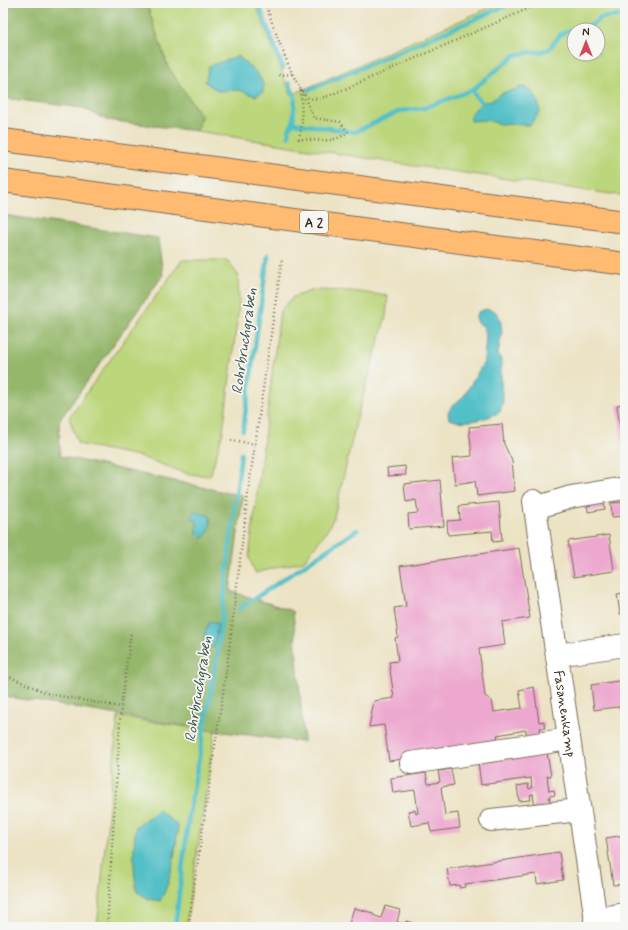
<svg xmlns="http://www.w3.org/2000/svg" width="628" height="930" viewBox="0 0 628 930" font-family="Mynerve,sans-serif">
	<rect width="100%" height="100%" fill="#f6f6f2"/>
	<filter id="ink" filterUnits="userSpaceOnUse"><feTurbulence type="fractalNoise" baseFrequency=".025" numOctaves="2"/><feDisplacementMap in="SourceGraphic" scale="8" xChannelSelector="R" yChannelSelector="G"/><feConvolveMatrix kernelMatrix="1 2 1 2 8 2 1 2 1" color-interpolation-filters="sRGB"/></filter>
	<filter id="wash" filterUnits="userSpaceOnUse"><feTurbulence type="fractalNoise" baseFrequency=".012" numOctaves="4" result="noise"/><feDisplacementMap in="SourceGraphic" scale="16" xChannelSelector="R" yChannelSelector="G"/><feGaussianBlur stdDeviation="0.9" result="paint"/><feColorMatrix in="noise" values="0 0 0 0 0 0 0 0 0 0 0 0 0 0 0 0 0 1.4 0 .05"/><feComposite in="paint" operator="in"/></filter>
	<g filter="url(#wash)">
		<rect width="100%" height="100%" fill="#ece3c4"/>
		<!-- green -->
		<g fill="#bcd67c" stroke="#7c804d" fill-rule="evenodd">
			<path d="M 140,3 L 255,3 L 291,95 L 500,3 L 625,3 L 625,196 L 402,164 L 197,131 L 201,116 L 168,67 L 148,8 ZM 574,30 L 598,30 L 598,54 L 574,54 Z"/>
			<polygon points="182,260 227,260 238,275 239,306 223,432 210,476 188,474 138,456 78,444 69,417"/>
			<polygon points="314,290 351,291 388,296 386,316 359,410 334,517 328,529 304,561 255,573 249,557 280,311 293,297"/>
			<polygon points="118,717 215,731 186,927 97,927"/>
		</g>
		<!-- forest -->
		<g fill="#95b76c" stroke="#687045">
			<polygon points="3,3 140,3 148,8 168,67 201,116 197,131 106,120 83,108 3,98"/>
			<polygon points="3,215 158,238 163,275 59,421 60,456 243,496 230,591 293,611 304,742 215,731 3,696"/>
		</g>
		<!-- water -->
		<g fill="#52c0c8" stroke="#467573">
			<polygon points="238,56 257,73 264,85 263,92 255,96 239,90 218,91 205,82 209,66"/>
			<path d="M 522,87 C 535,89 538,99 540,112 L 530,125 L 501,124 L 486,120 L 471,121 L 471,114 L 482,102 C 496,102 495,95 503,93 C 509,91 515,90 522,87 Z"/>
			<path d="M 486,309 L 495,311 L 500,318 L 502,331 L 498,354 L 501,360 L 501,385 L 503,401 L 500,412 C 486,419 464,425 449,419 L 448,413 L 452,406 L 464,396 L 484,362 L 486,334 L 483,326 L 478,323 L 476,317 L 478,312 Z"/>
			<path d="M 194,511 L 210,516 C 211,526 211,532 202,538 L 197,533 L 197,521 L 191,518 Z"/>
			<polygon points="210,621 218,624 214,648 203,646 205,632"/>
			<path d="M 159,810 L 178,826 C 175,851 173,878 160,901 L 149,899 L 137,892 C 133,869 133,848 136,826 Z"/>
		</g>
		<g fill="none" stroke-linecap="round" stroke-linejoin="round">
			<!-- stream -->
			<g stroke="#52c0c8" stroke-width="4.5">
				<polyline points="258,3 283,68"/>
				<polyline points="577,30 592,25 600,18 625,15"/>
				<polyline points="289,83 295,97 293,123"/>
				<polyline points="309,90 513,3"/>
				<polyline points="472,90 477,98 482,102"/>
				<polyline points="288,137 289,129 293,123 355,132 400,111 424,108 472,90 515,55 532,52 541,52 549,49 560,35 567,31 574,30"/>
				<polyline points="243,430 268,255"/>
				<polyline points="239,609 357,530"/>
				<polyline points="175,927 189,813 217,656 241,454"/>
			</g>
		</g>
		<g id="blocks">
			<!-- building -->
			<g fill="#eda8cf">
				<polygon points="625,404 625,452 623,452 617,405"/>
				<polygon points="502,424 504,444 512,461 515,491 477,496 475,481 455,484 452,458 472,456 469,427"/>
				<polygon points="405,466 406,475 388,476 387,468"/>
				<polygon points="440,480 444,526 409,529 408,514 418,513 416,500 406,502 404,484"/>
				<polygon points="603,499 605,509 588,512 587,502"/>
				<polygon points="499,502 502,541 493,542 492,531 448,535 447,521 460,520 459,506"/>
				<polygon points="625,502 625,516 612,517 611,503"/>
				<polygon points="609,535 614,571 574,577 568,541"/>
				<polygon points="519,548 530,618 502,622 505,645 479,649 485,696 492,701 494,712 522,708 519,690 534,687 539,722 544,721 544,724 545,728 540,728 541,739 527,741 526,730 497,735 499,745 389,761 384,725 369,727 374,701 394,698 389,662 398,661 395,638 398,637 394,608 406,606 400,566"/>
				<polygon points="625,593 625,614 620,614 617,594"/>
				<polygon points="625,680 625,706 594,710 591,685"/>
				<polygon points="547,753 551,776 547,776 549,791 554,790 555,795 549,796 551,806 535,809 533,794 530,795 531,800 519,801 517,786 528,784 529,789 532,788 531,778 481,785 478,762"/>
				<polygon points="451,769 454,785 441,787 445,815 458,813 460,828 431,832 429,823 411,826 408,811 415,810 416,814 418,813 415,790 393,793 391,778 426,773 428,784 440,782 438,771"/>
				<polygon points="625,835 625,884 613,885 606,838"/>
				<polygon points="559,852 563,880 537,884 536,874 465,884 465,887 460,888 459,885 450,886 447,869"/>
				<polygon points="385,906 400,910 397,922 405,924 406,921 426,927 348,927 354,908 373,913 373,915 381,918"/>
			</g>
		</g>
	</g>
	<g filter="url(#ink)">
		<use href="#blocks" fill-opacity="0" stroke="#796b58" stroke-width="1"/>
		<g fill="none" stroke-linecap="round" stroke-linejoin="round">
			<!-- minor casing -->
			<g stroke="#796b58" stroke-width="24">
				<g id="minor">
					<path id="s1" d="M 534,501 L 597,927"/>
					<polyline points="535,508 571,497 625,488"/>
					<polyline points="557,655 625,645"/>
					<polyline points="411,763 569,739"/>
					<polyline points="491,820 579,810"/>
					<polyline points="595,919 625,914"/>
				</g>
			</g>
			<!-- highway casing -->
			<g stroke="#796b58" stroke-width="24">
				<g id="highway">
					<polyline points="3,140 625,222"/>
					<polyline points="3,181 625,264"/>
				</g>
			</g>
			<!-- path -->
			<g stroke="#796b58" stroke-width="2.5" stroke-dasharray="1 3" stroke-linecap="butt">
				<path d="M 265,3 C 271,19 296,94 309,98 C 322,101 334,93 345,89 L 541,3"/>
				<polyline points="279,75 292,74"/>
				<path d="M 301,91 L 314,118 L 340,122 L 348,132 C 333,144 317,140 299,139 L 302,124 Z"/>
				<polyline points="231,440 255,444"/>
				<polyline points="3,674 49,694 121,707 131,632"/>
				<polyline points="107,927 121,707"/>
				<polyline points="188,927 228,659 249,486 282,258"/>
			</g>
			<!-- minor -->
			<use href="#minor" stroke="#fff" stroke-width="22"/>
			<!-- highway -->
			<use href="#highway" stroke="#ffbb71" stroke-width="22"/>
		</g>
	</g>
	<g text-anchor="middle" stroke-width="3.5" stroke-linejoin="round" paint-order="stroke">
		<!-- shield labels -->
		<rect fill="#f6f6f2" stroke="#73675e" stroke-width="1" x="300" y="211" width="28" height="22" rx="3"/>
		<g font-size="13" font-weight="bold" fill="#3b2a1e">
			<text x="314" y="227">A 2</text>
		</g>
		<!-- street labels -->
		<g font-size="14" fill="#3b2a1e" stroke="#f6f6f2">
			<text dy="5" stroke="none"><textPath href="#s1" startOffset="215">Fasanenkamp</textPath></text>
		</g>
		<!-- water labels -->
		<g font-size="15" font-style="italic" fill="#425751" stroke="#f6f6f2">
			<text transform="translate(244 341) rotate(-82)" y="5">Rohrbruchgraben</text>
			<text transform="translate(198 689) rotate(-81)" y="5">Rohrbruchgraben</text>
		</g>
	</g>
	<!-- margin -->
	<rect width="628" height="930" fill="none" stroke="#f6f6f2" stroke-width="16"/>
	<!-- north arrow -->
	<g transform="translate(586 42)"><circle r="19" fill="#f6f6f2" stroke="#aba49d"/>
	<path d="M0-3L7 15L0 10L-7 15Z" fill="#d1495b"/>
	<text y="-6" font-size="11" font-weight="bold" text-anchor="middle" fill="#3b2a1e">N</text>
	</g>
</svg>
